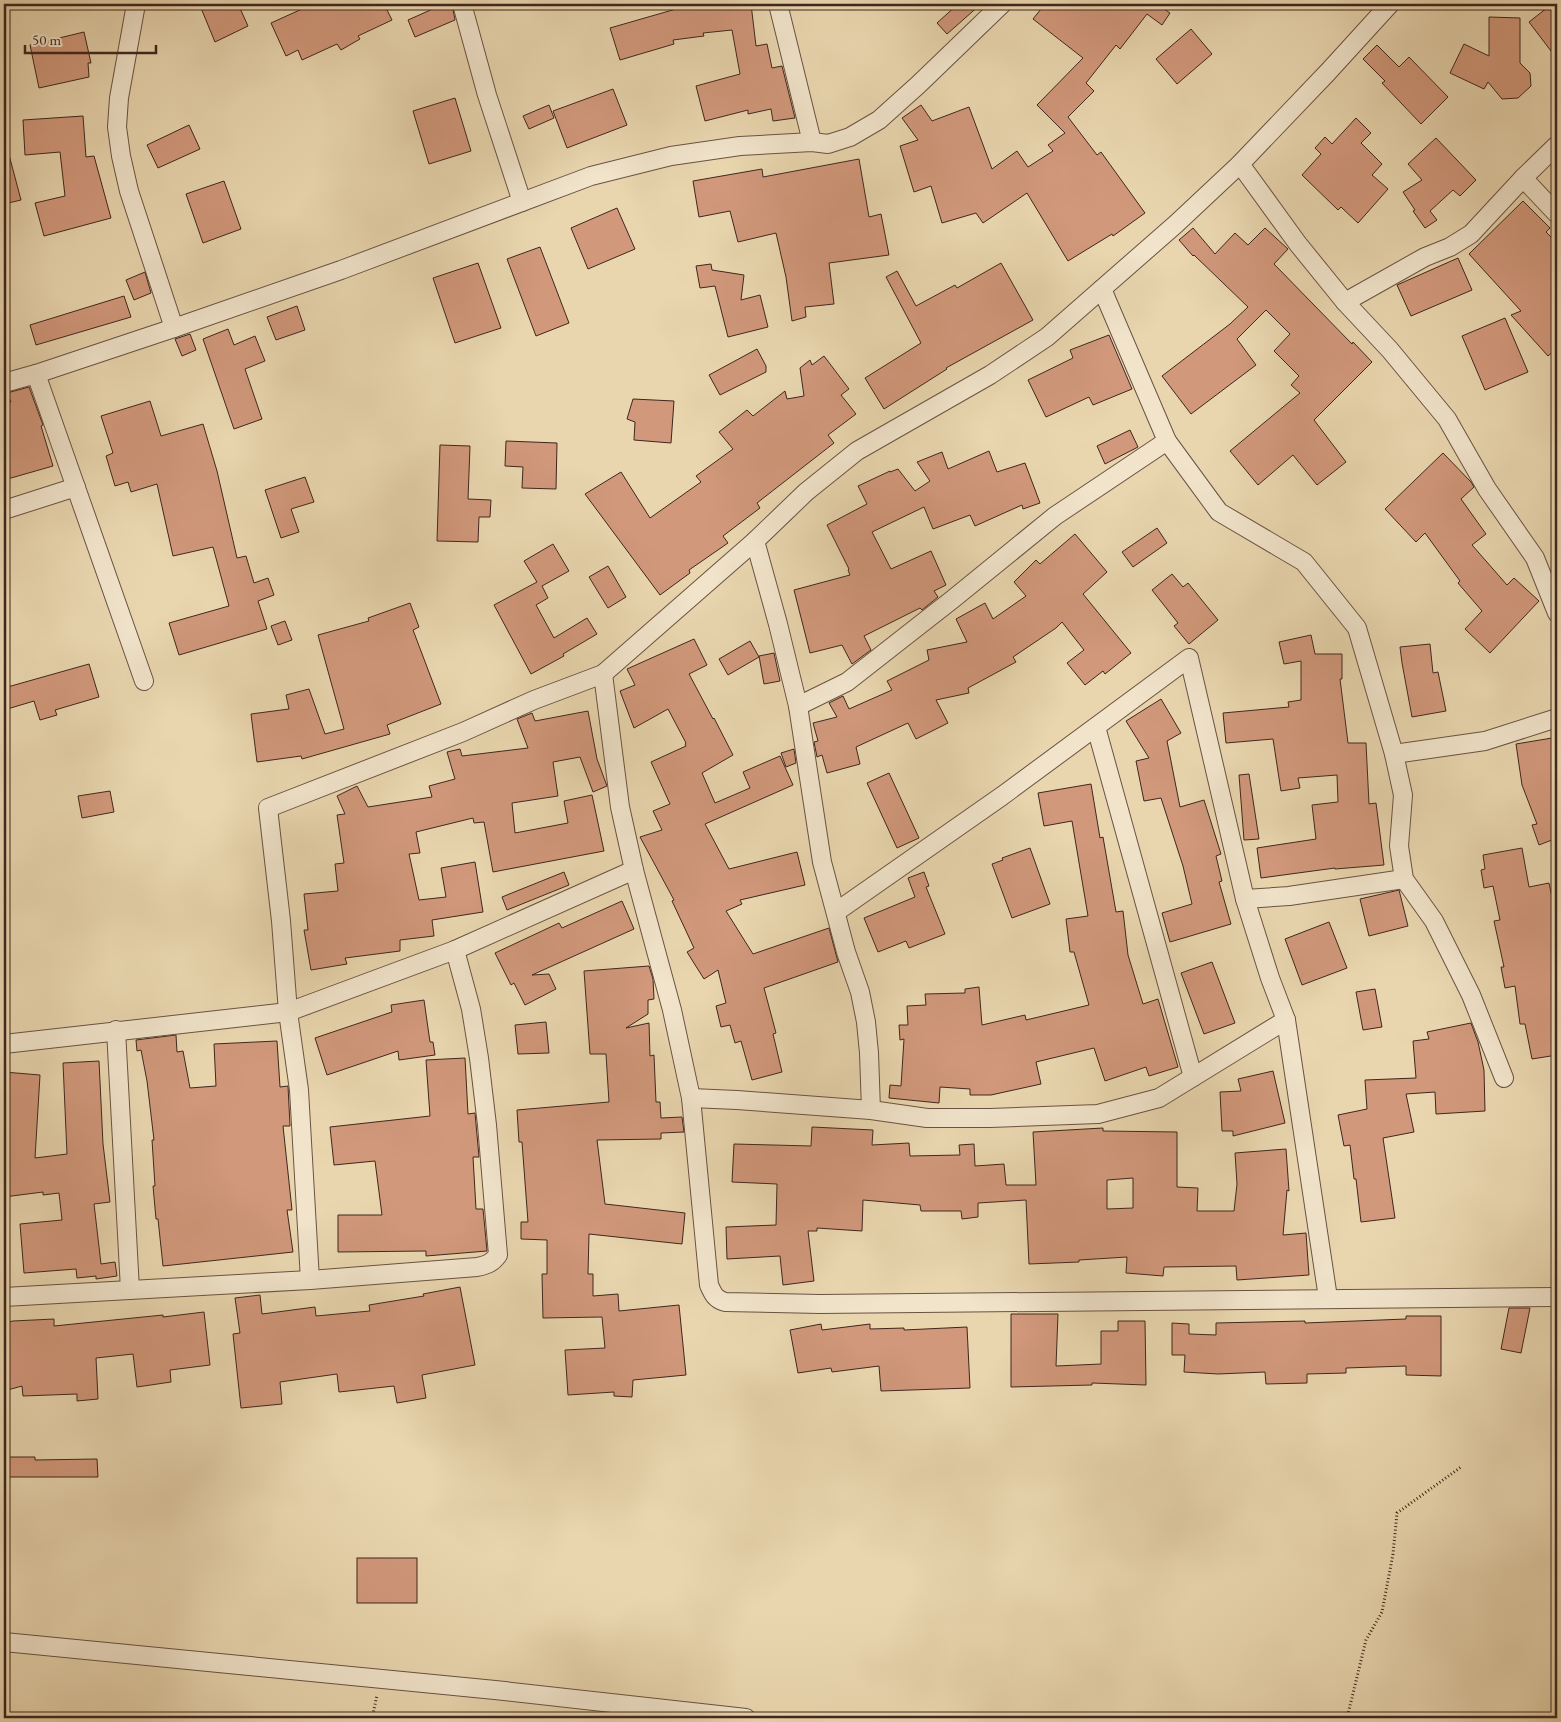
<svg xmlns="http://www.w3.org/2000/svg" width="1561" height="1722" viewBox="0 0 1561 1722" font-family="'EB Garamond',serif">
	<rect width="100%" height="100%" fill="#e9d6af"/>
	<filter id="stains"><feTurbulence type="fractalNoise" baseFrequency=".004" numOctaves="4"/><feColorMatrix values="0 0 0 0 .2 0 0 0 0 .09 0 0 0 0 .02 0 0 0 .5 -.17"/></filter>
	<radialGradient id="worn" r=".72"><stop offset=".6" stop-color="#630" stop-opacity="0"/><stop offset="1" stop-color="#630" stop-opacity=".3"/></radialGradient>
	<!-- building -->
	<g fill="#d1987b" stroke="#40261d" fill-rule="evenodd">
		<polygon points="208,4 238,4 248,26 215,42 201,8"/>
		<polygon points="313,4 384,4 392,20 358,36 360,39 341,50 337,44 302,60 298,50 286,56 271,23"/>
		<polygon points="444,4 452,4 455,20 415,37 408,20"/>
		<polygon points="675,4 751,4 756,46 767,44 772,68 782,66 795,118 773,121 771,109 748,114 748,110 705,121 696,86 740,74 732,30 703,33 704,36 673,40 674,44 620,60 610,28 676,9"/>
		<polygon points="958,4 981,4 947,34 937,23"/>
		<polygon points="1045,4 1157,4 1170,13 1162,25 1147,14 1120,49 1116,45 1086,83 1094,91 1068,117 1097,155 1101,152 1145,213 1113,236 1112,234 1068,261 1027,193 983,223 976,213 942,223 931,186 914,192 900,146 918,140 902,118 921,105 932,121 969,107 992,169 1017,151 1028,167 1053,151 1048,145 1065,133 1037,105 1083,58 1033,19"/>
		<polygon points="1552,4 1557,4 1557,59 1529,22"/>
		<polygon points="1489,17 1520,18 1520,63 1530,73 1531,86 1518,98 1502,99 1488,82 1484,89 1450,73 1464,44 1489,56"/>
		<polygon points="1191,29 1212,54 1177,84 1156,59"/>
		<polygon points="84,32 91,63 88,63 89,77 39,88 30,45"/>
		<polygon points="1377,45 1399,67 1409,57 1448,97 1421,124 1382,83 1385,81 1363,59"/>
		<polygon points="613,89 627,125 567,148 553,111"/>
		<polygon points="455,98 471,151 429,164 413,111"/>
		<polygon points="549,105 554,118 529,129 523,116"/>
		<polygon points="83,116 86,157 94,156 111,218 44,236 35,203 65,196 60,152 25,155 23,120"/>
		<polygon points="1356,118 1371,133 1361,143 1382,164 1372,175 1388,189 1358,223 1341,207 1338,210 1302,175 1321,154 1315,148 1325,137 1332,144"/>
		<polygon points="189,125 200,149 158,168 147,145"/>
		<polygon points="1436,138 1476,180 1460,196 1453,190 1430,211 1437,220 1425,228 1413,211 1415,210 1403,192 1422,180 1408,164"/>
		<polygon points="4,151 8,151 21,200 4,204"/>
		<polygon points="859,159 869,217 881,214 889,255 829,263 834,304 805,307 806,317 792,321 786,277 776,233 738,242 730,211 699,217 693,181 762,169 763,177"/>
		<polygon points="224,181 241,229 203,243 186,194"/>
		<polygon points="1523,201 1550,228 1546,232 1557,243 1557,348 1548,356 1511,315 1521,311 1469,254"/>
		<polygon points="617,208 635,249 588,269 571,228"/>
		<polygon points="1193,228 1215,254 1235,233 1248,245 1265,228 1288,249 1274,264 1352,344 1353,342 1372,362 1314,420 1346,462 1317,485 1293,455 1258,485 1230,451 1300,393 1291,385 1299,376 1274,351 1290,334 1266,310 1237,339 1256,365 1191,414 1162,376 1230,324 1248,307 1194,255 1193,256 1179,240"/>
		<polygon points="540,247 569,323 536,336 507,259"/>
		<polygon points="1458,258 1472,290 1411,316 1397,285"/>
		<polygon points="478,263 501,328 455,343 433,278"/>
		<polygon points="1001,263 1033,320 946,368 947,369 884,409 865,378 921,343 886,277 897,271 916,306 955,285 957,288"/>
		<polygon points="711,264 712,270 744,275 741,300 760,295 768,327 728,337 715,286 700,288 696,266"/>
		<polygon points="145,272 151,293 134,300 126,280"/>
		<polygon points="124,296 131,317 36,345 30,325"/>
		<polygon points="297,306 305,330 276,340 267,317"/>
		<polygon points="1505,318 1528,372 1485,390 1462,336"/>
		<polygon points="228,329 234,345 255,336 265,361 245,369 262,419 234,429 203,339"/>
		<polygon points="190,334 196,350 182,356 175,339"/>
		<polygon points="1109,335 1132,389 1093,405 1089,397 1046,417 1028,380 1073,358 1070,350"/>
		<polygon points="757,349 766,366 766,372 720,395 709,375"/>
		<polygon points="824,356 849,389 841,395 856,414 828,435 834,443 757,503 760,508 723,536 728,543 689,570 690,573 660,595 585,494 621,472 650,518 701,482 696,476 733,449 719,432 747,410 753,416 785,391 787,399 804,396 800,368 810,360 812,365"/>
		<polygon points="29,387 43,425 41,426 53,466 4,480 4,405 11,402 7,393"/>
		<polygon points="633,399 674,401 671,443 634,440 635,422 627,419"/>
		<polygon points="150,401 161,436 203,424 217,471 237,558 246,556 254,583 268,578 274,595 258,601 267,629 179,655 169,623 229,606 213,547 173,556 157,484 131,492 128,482 115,486 106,456 113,453 101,416"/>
		<polygon points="1130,430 1138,447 1105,464 1097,446"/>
		<polygon points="506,441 557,443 556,489 522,488 523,467 505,466"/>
		<polygon points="440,445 470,446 468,499 491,500 490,517 479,517 478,542 437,541"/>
		<polygon points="989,451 997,472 1025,463 1040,503 1023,509 1022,505 975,526 970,515 933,529 924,507 872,532 891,569 931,551 946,585 934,591 938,597 922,610 920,608 864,636 871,650 852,664 842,645 810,653 794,590 850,575 848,570 849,569 827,525 867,504 858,486 890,471 890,472 898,469 915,491 930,481 917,462 942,452 948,469"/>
		<polygon points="1443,453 1471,482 1474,487 1461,499 1486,534 1472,545 1507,585 1514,578 1539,601 1490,653 1465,629 1482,611 1458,583 1460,581 1425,533 1416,542 1385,509"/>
		<polygon points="305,477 314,502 291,509 299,532 281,538 265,490"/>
		<polygon points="1157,528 1167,543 1133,567 1122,552"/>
		<polygon points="1075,534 1107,572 1083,594 1131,653 1105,674 1103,671 1085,685 1067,663 1084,650 1062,622 1056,628 1013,657 1016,662 968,688 969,693 936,700 948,723 916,739 908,723 856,747 860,764 827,773 822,755 817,757 814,742 818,741 813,723 837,717 829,703 843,696 849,709 892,690 887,681 929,660 927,650 967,642 956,619 985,603 993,619 1026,596 1014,582 1036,560 1040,564"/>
		<polygon points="553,544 569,571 542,586 548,598 536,605 554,638 587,618 597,634 563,654 564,656 531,674 494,605 537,582 524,561"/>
		<polygon points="608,566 626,597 608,608 589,577"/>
		<polygon points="1172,574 1183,587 1188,583 1218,620 1189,644 1174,626 1178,623 1152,590"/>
		<polygon points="410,603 419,627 413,630 441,704 387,725 390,734 302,759 301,756 257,762 251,714 289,709 286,695 309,689 325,734 344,729 318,635 369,621 368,618"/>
		<polygon points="285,621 292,640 278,645 271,626"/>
		<polygon points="1311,635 1315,654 1342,654 1342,679 1340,679 1348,743 1366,743 1369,804 1376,803 1384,865 1335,869 1335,868 1261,878 1257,848 1316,839 1312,805 1338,802 1337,775 1298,778 1300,788 1281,791 1273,739 1226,743 1223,713 1289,707 1288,702 1301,700 1301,661 1284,664 1279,642"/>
		<polygon points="694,639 707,665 689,674 713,719 714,718 733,755 702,773 715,803 750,788 743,772 780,756 793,785 705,824 729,869 797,852 805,885 740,900 742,904 726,911 753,954 829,928 838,962 764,988 776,1033 773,1034 782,1072 752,1080 741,1041 735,1043 730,1025 721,1027 716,1006 726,1003 718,970 704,979 687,952 694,948 672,901 674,900 640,837 662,830 653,811 670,804 651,762 686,746 685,744 686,743 668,709 634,728 620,691 635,685 627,669"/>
		<polygon points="750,641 759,657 728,675 719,659"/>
		<polygon points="1430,644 1433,673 1438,672 1446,711 1412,717 1402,663 1400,647"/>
		<polygon points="774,653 780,681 764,684 759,656"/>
		<polygon points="89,664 99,697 55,710 57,715 40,720 34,701 4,710 4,688"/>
		<polygon points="1161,699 1181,733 1167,741 1180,807 1204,800 1221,854 1216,856 1222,881 1219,882 1231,924 1170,942 1162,913 1192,904 1183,866 1161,798 1144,801 1136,761 1149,758 1126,721"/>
		<polygon points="588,711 597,759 607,786 593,792 580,757 553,762 558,796 512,803 515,833 568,823 564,801 592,795 604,851 493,872 484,822 474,823 473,818 416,832 420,853 409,854 419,900 446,897 441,868 475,862 483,912 432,920 434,936 400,940 400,951 345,958 347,964 311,970 304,930 308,930 304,894 338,891 335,864 344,863 337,815 345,814 337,796 357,786 368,807 432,797 429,786 455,779 447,752 460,749 462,756 528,748 517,719 532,713 535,721"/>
		<polygon points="1552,738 1557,777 1557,838 1539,845 1532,825 1537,824 1522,785 1516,744"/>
		<polygon points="794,749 796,763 786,767 781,753"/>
		<polygon points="889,773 919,838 897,848 867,783"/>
		<polygon points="1249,774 1259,839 1244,840 1239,775"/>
		<polygon points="1091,784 1100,838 1103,837 1116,912 1123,911 1128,955 1143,1004 1158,999 1178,1067 1149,1076 1146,1067 1105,1081 1094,1048 1036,1062 1041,1084 991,1095 970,1095 970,1089 940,1087 939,1103 889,1098 890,1085 901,1086 904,1039 900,1040 899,1025 908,1025 907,1006 926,1005 925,994 965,993 965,989 979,987 982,1025 1025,1015 1026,1020 1089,1005 1074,952 1070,952 1066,919 1088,916 1072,821 1044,826 1038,793"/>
		<polygon points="110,791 114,812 82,818 78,796"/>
		<polygon points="1030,848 1050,904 1012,918 992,864 1003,860 1002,858"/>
		<polygon points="1522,848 1529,887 1549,883 1557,921 1557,1055 1532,1059 1525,1024 1520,1024 1515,986 1505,988 1501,967 1504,967 1494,921 1500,920 1493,886 1484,888 1481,870 1485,869 1483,855"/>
		<polygon points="564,872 569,885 507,910 502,897"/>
		<polygon points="924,872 929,886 926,887 945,934 909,948 906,941 878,952 864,918 915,897 908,878"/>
		<polygon points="1399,890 1408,926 1369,936 1360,899"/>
		<polygon points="622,901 634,929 532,975 549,974 556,989 525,1005 514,983 511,985 495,953 559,923 562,928"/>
		<polygon points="1329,922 1347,968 1302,985 1285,939"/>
		<polygon points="1212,962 1235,1023 1204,1034 1181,973"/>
		<polygon points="649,966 653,979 654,999 648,1000 648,1014 626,1028 649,1023 650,1056 654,1055 656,1102 660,1102 661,1118 682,1117 684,1132 661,1133 661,1139 597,1140 605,1204 685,1213 682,1244 589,1234 588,1274 593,1274 593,1296 618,1294 619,1311 679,1305 686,1375 633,1380 632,1397 614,1396 614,1392 568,1395 565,1350 605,1348 602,1317 543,1318 542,1274 547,1274 547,1240 521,1239 521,1222 528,1222 522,1142 519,1142 517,1110 609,1102 606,1054 590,1054 584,971"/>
		<polygon points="1375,989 1382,1027 1363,1030 1356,992"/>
		<polygon points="424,1000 430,1042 433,1042 435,1055 399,1060 398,1051 327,1075 315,1038 392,1012 391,1005"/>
		<polygon points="546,1022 549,1053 518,1054 515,1025"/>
		<polygon points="1471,1023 1478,1042 1484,1070 1485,1111 1436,1114 1435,1092 1406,1094 1414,1132 1383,1138 1395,1218 1361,1222 1356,1179 1354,1179 1350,1145 1344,1146 1338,1115 1367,1109 1365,1080 1416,1078 1413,1041 1429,1039 1427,1032"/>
		<polygon points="176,1035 177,1052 183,1051 190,1088 216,1086 214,1044 277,1041 280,1087 288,1086 290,1126 283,1126 292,1210 287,1210 293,1252 163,1266 158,1219 156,1219 153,1186 155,1186 152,1140 154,1140 147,1081 141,1050 137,1051 136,1040"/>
		<polygon points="465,1058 468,1114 475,1113 479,1157 473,1157 476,1209 483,1209 487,1251 426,1256 426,1251 338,1252 338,1215 382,1215 375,1161 334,1165 330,1127 430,1116 426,1060"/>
		<polygon points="99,1061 103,1144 110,1202 94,1204 101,1264 115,1262 117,1276 96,1279 96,1276 77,1278 76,1269 24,1273 20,1224 62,1220 59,1193 43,1195 43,1192 4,1197 4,1072 40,1075 35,1158 67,1154 63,1063"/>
		<polygon points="1273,1071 1285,1123 1233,1136 1233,1131 1222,1131 1220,1092 1241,1091 1238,1079"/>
		<path d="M 812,1127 L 873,1130 L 872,1145 L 909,1143 L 910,1156 L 960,1155 L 959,1145 L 974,1144 L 975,1166 L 1004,1164 L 1006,1185 L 1036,1185 L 1033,1132 L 1103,1128 L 1103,1131 L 1177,1132 L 1177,1187 L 1198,1188 L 1197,1211 L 1234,1211 L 1237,1184 L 1235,1153 L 1286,1149 L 1289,1191 L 1287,1190 L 1283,1235 L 1306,1233 L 1309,1275 L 1237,1280 L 1236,1266 L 1164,1267 L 1163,1276 L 1126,1273 L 1127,1257 L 1079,1260 L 1079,1262 L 1029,1264 L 1026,1200 L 978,1203 L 978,1217 L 962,1219 L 961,1211 L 921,1211 L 920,1205 L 863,1200 L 862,1231 L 817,1228 L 817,1231 L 808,1231 L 814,1281 L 783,1285 L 780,1256 L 727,1259 L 726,1227 L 776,1225 L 777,1184 L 732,1182 L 734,1144 L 811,1146 ZM 1133,1178 L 1133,1208 L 1107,1209 L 1107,1180 Z"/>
		<polygon points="460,1287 475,1365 422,1375 426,1398 397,1403 394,1386 339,1392 337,1374 280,1382 282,1404 241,1408 233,1334 240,1333 235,1298 260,1295 262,1314 315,1307 316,1316 370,1311 369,1305 424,1296 423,1294"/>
		<polygon points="1509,1308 1530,1308 1521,1353 1501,1349"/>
		<polygon points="204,1312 210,1365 170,1370 171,1382 137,1387 133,1354 96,1358 98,1399 77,1401 77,1394 23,1396 22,1386 4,1391 4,1323 13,1321 54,1319 54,1326 163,1315 163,1317"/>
		<polygon points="1011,1314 1058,1314 1056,1366 1101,1364 1101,1331 1118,1331 1118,1321 1145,1321 1146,1385 1092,1383 1092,1385 1011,1387"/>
		<polygon points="1406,1316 1441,1316 1441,1376 1406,1375 1406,1366 1346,1368 1346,1373 1307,1374 1307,1383 1266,1384 1265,1372 1218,1374 1184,1372 1185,1355 1172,1355 1172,1323 1189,1324 1189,1334 1216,1335 1216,1323 1305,1321 1305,1323 1406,1319"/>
		<polygon points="821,1324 822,1330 870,1324 870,1329 904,1328 904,1330 967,1327 970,1388 881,1391 879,1366 832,1372 831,1368 798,1373 790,1330"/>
		<polygon points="4,1457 35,1457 35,1460 97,1459 98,1477 4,1477"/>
		<rect x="357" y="1558" width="60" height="45"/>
	</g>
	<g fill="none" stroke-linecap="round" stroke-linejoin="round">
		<!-- street casing -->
		<g stroke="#6a5242" stroke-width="20">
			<g id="street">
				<polyline points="136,4 119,98 117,127 121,156 129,191 174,328"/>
				<polyline points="462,4 487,95 522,202"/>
				<polyline points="778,4 812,142"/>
				<polyline points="1240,164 1298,244 1345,302 1390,350 1447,419 1487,489 1535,558 1557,613"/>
				<polyline points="1523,178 1557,214"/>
				<polyline points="1102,289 1167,441 1219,512 1304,562 1357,628 1394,754 1403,795 1399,846 1404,879 1434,921 1471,995 1504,1078"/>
				<polyline points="1345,302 1425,257 1450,247 1471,234 1523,178 1557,145"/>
				<polyline points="36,374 144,681"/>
				<polyline points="4,383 36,374 174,328 341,270 591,176 671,156 740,146 812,142 828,144 850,137 879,120 918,85 1002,4"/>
				<polyline points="4,510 76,487"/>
				<polyline points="755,541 778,624 798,706 822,862 846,952 860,992 866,1022 869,1053 871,1110"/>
				<path d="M 603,674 L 620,807 L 634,870 L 672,1010 L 691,1098 L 709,1285 C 713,1294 715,1299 725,1302 L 820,1304 L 1557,1297"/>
				<polyline points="798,706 847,682 953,599 1055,516 1167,441"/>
				<polyline points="1096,727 1193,1077"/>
				<polyline points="1394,754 1485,741 1557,718"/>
				<polyline points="1245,899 1289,896 1404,879"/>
				<polyline points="836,912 1002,796 1189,658 1245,899 1270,978 1286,1020 1328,1298"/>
				<polyline points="116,1030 130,1290"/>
				<polyline points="4,1044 288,1012 455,950 634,870"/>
				<polyline points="691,1098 737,1100 871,1110 927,1118 990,1118 1098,1114 1159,1098 1286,1020"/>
				<polyline points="310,1280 299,1090 288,1012 281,921 268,808 463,732 534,700 603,674 755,541 806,492 857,451 990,375 1047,337 1176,224 1240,164 1328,72 1390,4"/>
				<path d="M 4,1297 L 310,1280 L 477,1267 C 487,1265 492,1263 498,1255 L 487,1125 L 479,1058 L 471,1009 L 455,950"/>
				<polyline points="4,1642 495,1690 746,1718"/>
			</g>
		</g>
		<!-- path -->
		<g stroke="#40261d" stroke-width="3" stroke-dasharray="1 2.5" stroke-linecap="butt">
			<polyline points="375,1718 373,1714 377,1695"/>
			<polyline points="1345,1718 1348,1714 1366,1640 1382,1612 1393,1554 1397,1513 1461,1467"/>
		</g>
		<!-- street -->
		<use href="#street" stroke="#f1e4cb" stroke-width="18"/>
	</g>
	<!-- margin -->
	<rect width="1561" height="1722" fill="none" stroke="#e9d6af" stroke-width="20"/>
	<rect x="5" y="5" width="1551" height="1712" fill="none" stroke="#40261d" stroke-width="2.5"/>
	<rect x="10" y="10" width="1541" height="1702" fill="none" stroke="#40261d"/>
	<!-- scale -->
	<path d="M25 45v8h131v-8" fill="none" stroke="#40261d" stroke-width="2.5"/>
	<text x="32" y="45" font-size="15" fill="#40261d" stroke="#f1e4cb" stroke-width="4" paint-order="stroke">50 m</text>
	<rect width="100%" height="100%" filter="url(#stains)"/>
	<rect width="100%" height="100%" fill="url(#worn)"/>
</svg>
